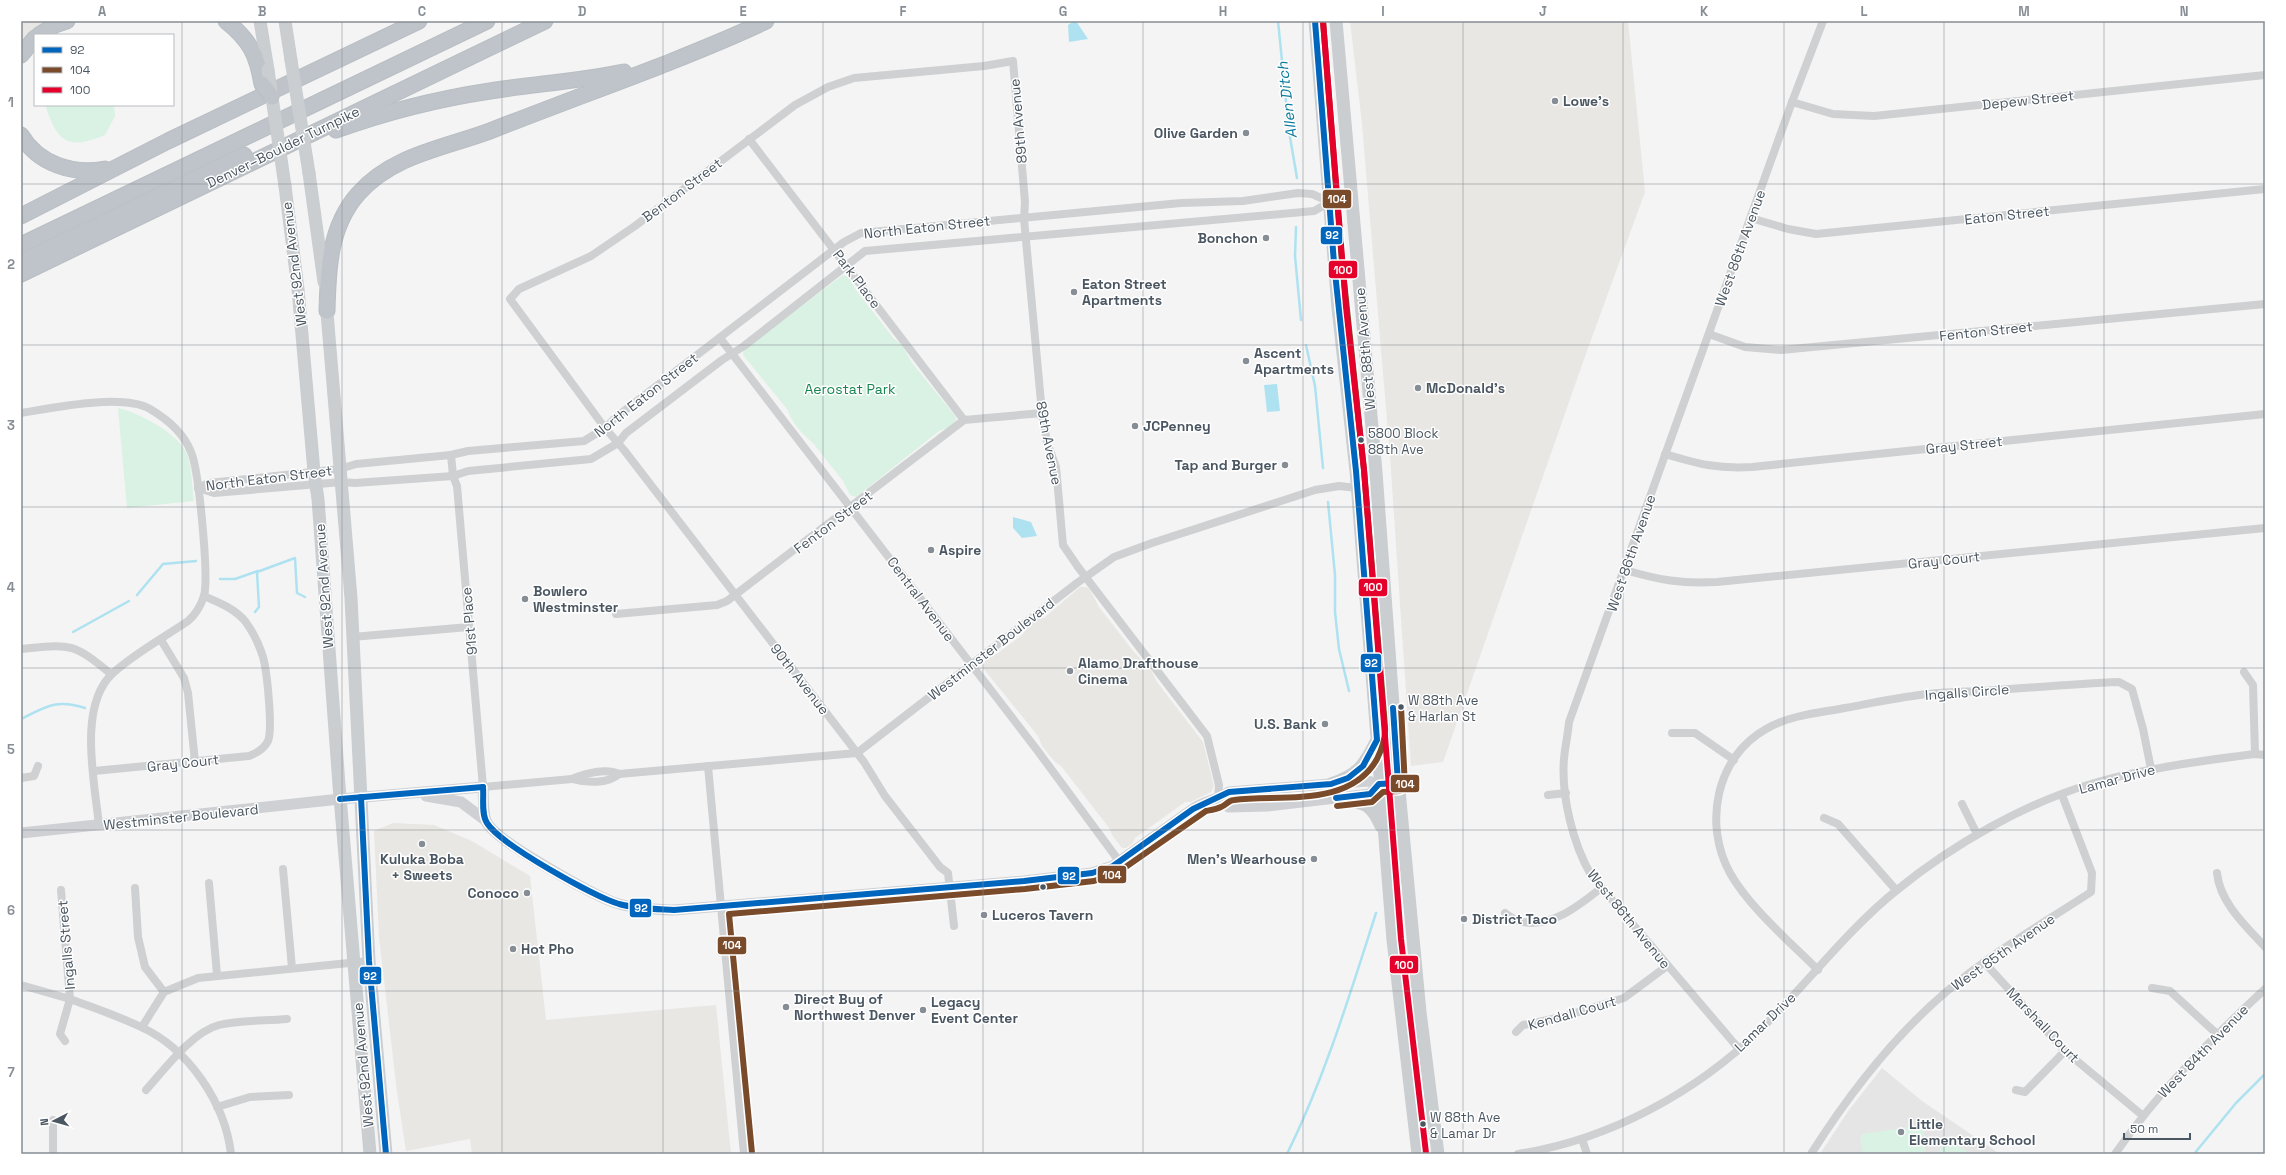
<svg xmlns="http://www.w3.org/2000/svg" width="2286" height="1175" viewBox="0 0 2286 1175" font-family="'Space Grotesk',sans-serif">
	<rect width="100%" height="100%" fill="#f4f4f4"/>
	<!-- commercial -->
	<g fill="#e8e7e3">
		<polygon points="21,21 52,21 21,44"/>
		<polygon points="1350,21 1628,21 1645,192 1583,362 1443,762 1411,766 1390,456 1362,124"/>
		<polygon points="1080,587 1087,587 1090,590 1099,607 1134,652 1150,668 1157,682 1203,742 1214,786 1211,792 1191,802 1185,802 1135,838 1133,843 1126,848 1122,848 1112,835 1110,829 1061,766 1055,762 1042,746 1038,736 983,668 986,658 998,653 1022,635 1028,627 1038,619 1044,618"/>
		<polygon points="393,823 434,825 472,841 530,876 546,1020 716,1005 731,1154 472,1154 470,1139 406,1151 397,1092 379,937 374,831"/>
	</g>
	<!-- education -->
	<polygon fill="#e6e5e6" points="1882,1068 1922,1101 2000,1154 1820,1154 1849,1110"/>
	<!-- green -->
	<g fill="#d9f2e3">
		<path d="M 46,105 L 114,105 L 115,116 L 105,135 C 82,144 64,150 52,123 C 50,117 46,111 46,105 Z"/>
		<path d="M 843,275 L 849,277 L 856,290 L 894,339 L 902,345 L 912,363 L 956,417 L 956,420 L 948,428 L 939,431 L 856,497 L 850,495 L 843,481 L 813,443 C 802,434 792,423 787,409 L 743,355 L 744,349 Z"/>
		<path d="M 118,408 C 138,412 177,433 186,452 C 192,464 192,488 194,501 L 127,508 Z"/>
		<polygon points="1923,1125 1926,1154 1863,1154 1860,1138 1862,1134"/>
		<polygon points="1947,1138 1971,1154 1937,1154"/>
	</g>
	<!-- water -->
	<g fill="#aee2f0">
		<polygon points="1074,21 1076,21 1088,39 1069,42 1068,25"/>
		<polygon points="1277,384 1280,411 1267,412 1264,385"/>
		<polygon points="1013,517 1031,522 1037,536 1022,538 1013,528"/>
	</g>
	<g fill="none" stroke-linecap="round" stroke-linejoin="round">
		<!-- stream -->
		<g stroke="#aee2f0" stroke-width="2.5">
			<polyline points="1278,21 1289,131 1297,178"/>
			<polyline points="1296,227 1295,256 1301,320"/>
			<polyline points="1306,345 1315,386 1323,468"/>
			<polyline points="1328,502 1335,575 1335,612 1339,649 1349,691"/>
			<polyline points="220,579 235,579 258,571"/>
			<polyline points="137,595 163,564 196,561"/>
			<polyline points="255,612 259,607 257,572 295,558 297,593 305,597"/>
			<polyline points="73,632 129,601"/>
			<path d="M 21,719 C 47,706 57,699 85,708"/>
			<path d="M 1287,1154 C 1325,1077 1350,994 1376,913"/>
			<polyline points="2194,1154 2236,1103 2265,1074"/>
		</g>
		<!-- highway casing -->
		<g stroke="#b9bec3" stroke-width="17">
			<g id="highway">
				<path d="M 226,21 C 250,40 257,55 262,84"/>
				<polyline points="39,35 55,25 67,21"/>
				<polyline points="21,55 35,38"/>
				<path d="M 336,130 C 386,112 437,99 490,91 C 535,84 579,81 624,72"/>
				<path d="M 21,135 C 38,164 73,175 105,169"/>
				<polyline points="21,216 168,141 419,21"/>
				<polyline points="21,245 487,21"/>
				<polyline points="21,262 244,155"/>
				<polyline points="21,274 545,21"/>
				<path d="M 327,311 C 328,270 329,227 358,194 C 392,155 444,148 490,131 C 546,109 603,88 660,66 C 695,52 731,38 766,21"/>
			</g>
		</g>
		<!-- street -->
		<g stroke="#ced0d2" stroke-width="8">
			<polyline points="1792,102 1833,114 1874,116 2265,75"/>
			<polyline points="749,139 964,420"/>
			<polyline points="1751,218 1788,229 1816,234 2265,189"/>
			<polyline points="1709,334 1745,347 1781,350 2265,304"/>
			<polyline points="720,338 1037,750 1119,861"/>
			<path d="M 21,413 C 52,408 122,393 150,409 C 167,419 184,434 191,452 C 199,470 209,578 204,596 C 201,605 195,615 188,621 C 163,638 135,653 113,673 C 77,706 95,783 99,826"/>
			<path d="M 1665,454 C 1698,464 1717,469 1752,467 L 2265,414"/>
			<path d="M 451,455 L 453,476 L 457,486 L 483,787 L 572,779 C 586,773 606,768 619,774 L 857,753 L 1077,583 L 1114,557 L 1152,543 L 1315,490 L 1339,486 L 1357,488"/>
			<polyline points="198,488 209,483 340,469 356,464 451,455 468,451 584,441 605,428 615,418 844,242 861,233 1181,203 1243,201 1298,193 1312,194 1330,202"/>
			<polyline points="198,488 214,493 342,482 355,483 453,476 468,471 591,459 618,443 626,433 722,360 744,346 865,251 1314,211 1330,202"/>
			<path d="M 1625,570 C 1659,580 1681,584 1717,582 L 2265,528"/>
			<polyline points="616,614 717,605 727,601 964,420 1042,413"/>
			<polyline points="352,637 469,627"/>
			<polyline points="161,640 184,678 188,693 195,762"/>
			<path d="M 21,649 C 71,644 72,642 111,674"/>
			<polyline points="2244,672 2253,685 2255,754"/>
			<polyline points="1672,733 1695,733 1734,760"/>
			<polyline points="708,766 744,1154"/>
			<path d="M 94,771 L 249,756 C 257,753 264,749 268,741 C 273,729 267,671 263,657 C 259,644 253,632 245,621 C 234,608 219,603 204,596"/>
			<polyline points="21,778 34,776 38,766"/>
			<path d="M 572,779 C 586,783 608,784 619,774"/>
			<polyline points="1548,795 1566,793"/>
			<polyline points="1962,804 1977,834"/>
			<polyline points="1824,818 1838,824 1896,890"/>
			<polyline points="283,869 292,968"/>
			<path d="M 2217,873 C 2220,903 2246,926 2265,947"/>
			<polyline points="209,883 217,975"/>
			<polyline points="135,888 138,937 145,967 164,992"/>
			<path d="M 61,890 L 70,999 C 94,1008 118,1016 141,1027 C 189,1049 225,1103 231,1154"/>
			<path d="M 1505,913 C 1509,916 1514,920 1519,921 C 1549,930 1580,905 1601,888"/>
			<polyline points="954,926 948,873 940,867 885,796 864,762 624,450 605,428 510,299 519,289 591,256 635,226 795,105 828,87 854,78 984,66 1013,61 1025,202 1024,219 1042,413 1047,442 1056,467 1063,545 1078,567 1207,736 1219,785 1218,800"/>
			<polyline points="1984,962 2065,1051 2142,1115"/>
			<path d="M 1818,970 C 1790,942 1749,907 1730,873 C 1703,824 1716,757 1766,729 C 1790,715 1818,713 1845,708 C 1867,704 1890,699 1913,696 C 1935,692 1959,692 1981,691 C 2027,688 2073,684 2119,682 L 2132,689 L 2143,729 L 2151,769"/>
			<polyline points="21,985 70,999 60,1034 65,1041"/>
			<polyline points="2152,988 2170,991 2217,1034"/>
			<polyline points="142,1027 164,992 198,978 369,961"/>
			<polyline points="1516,1032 1523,1025 1562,1017 1624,998 1667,966"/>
			<path d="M 1739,1049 L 1591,875 C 1573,844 1561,796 1564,759 C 1565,747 1568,734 1569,722 L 1792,102 L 1823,21"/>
			<path d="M 146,1090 C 164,1070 192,1032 219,1025 C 240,1020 265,1021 287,1019"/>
			<polyline points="2016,1090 2025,1092 2065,1051"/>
			<polyline points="217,1107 250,1097 289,1095"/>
			<polyline points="1582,1139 1587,1154"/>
			<polyline points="53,1154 53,1120"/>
			<path d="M 1518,1154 C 1608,1140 1696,1093 1761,1029 C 1806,985 1848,929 1897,890 C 1952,845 2025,803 2094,783 C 2146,768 2201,761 2255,754 L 2265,755"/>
			<path d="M 1811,1154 C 1849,1094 1892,1038 1946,992 C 1990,954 2042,924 2091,892 L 2092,873 L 2062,795"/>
			<path d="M 2115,1154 C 2158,1092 2210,1040 2265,989"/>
		</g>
		<!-- secondary -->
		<g stroke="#ced0d4" stroke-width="11">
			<polyline points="426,796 461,802 485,820"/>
			<polyline points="1218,800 1229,807 1267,806 1370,794 1379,784"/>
			<path d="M 21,833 L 340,799 L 483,787 C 484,798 482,814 487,823 C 498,842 590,893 613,902 C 632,909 654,909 674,910 L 1024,881 L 1092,873 L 1113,866 L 1193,809 C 1205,801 1217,800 1229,792 L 1368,781 L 1379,784 L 1398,783"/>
		</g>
		<!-- primary -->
		<g stroke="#caced1" stroke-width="13">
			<polyline points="260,21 268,70"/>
			<polyline points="285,21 291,60"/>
			<polyline points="1315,21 1338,308 1356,471 1393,940 1418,1154"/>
			<polyline points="1336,21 1376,472 1400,801 1420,1012 1438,1154"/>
			<polyline points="309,173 324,282"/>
			<polyline points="285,186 298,289 314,472 318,499 339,785 370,1154"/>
			<polyline points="326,301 351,598 369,961 386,1154"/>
			<path d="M 1331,784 C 1358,775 1364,766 1376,742"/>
			<path d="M 1335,798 C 1360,804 1369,798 1381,826"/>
		</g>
		<!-- highway -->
		<use href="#highway" stroke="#bec4c9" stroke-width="15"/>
		<!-- highway-bridge casing -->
		<g stroke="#b9bec3" stroke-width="17" stroke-linecap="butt">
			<polyline id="highway-bridge" points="262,84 272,97"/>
		</g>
		<!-- primary-bridge -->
		<g stroke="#caced1" stroke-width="13">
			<polyline points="291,60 309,173"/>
			<polyline points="268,70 285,186"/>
		</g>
		<!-- highway-bridge -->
		<use href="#highway-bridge" stroke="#bec4c9" stroke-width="15"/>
		<!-- bus-1 casing -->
		<g stroke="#fff" stroke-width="9">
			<g id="bus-1">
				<path d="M 483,787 C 484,798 481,814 487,823 C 501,845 593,896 619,904 C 637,909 656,909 674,910 L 1024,881 L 1092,873 L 1113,866 L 1193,809 L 1229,792 L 1331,784 L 1348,778 L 1363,766 L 1377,740 L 1356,471 L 1334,263 L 1315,21"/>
				<polyline points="361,797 369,961 386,1154"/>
				<polyline points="1336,798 1370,794 1379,784 1398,783 1393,708"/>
				<polyline points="340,799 483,787"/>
			</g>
		</g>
		<!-- bus-2 casing -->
		<g stroke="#fff" stroke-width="9">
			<g id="bus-2">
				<polyline points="1337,806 1372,802 1383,792 1400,791 1405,787 1401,707"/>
				<path d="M 752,1153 L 729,914 L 1025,889 L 1094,881 L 1117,873 L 1206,811 C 1211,810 1217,809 1221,807 C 1226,805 1229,800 1234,800 C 1280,794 1350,808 1377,759 C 1382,749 1386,739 1385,727 L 1364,470 L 1342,262 L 1323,21"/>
			</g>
		</g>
		<!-- bus-3 casing -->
		<g stroke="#fff" stroke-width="9">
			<polyline id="bus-3" points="1323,21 1346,307 1364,470 1401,939 1426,1153"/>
		</g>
		<!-- bus-1 -->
		<use href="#bus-1" stroke="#0065bd" stroke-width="6"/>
		<!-- bus-2 -->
		<use href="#bus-2" stroke="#7a4b2a" stroke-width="6"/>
		<!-- bus-3 -->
		<use href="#bus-3" stroke="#e4002b" stroke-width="6"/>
	</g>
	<!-- grid -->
	<path fill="none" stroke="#868d94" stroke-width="1" stroke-opacity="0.55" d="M 182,21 L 182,1154M 342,21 L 342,1154M 502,21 L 502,1154M 663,21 L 663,1154M 823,21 L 823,1154M 983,21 L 983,1154M 1143,21 L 1143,1154M 1303,21 L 1303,1154M 1463,21 L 1463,1154M 1623,21 L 1623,1154M 1784,21 L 1784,1154M 1944,21 L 1944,1154M 2104,21 L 2104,1154M 21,184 L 2265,184M 21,345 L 2265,345M 21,507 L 2265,507M 21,668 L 2265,668M 21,830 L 2265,830M 21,991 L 2265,991"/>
	<!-- markers -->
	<g fill="#868d94" stroke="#fff" stroke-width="1.5">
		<circle cx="1555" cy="101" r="4"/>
		<circle cx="1246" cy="133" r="4"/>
		<circle cx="1266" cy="238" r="4"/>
		<circle cx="1074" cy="292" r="4"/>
		<circle cx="1246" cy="361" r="4"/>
		<circle cx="1418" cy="388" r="4"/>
		<circle cx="1135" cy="426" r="4"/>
		<circle cx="1285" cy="465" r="4"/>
		<circle cx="931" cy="550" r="4"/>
		<circle cx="525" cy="599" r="4"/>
		<circle cx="1070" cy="671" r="4"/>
		<circle cx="1325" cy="724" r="4"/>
		<circle cx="422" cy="844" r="4"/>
		<circle cx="1314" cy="859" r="4"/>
		<circle cx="527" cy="893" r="4"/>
		<circle cx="984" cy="915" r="4"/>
		<circle cx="1464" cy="919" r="4"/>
		<circle cx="513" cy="949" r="4"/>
		<circle cx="786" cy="1007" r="4"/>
		<circle cx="923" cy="1010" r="4"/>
		<circle cx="1901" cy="1132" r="4"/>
	</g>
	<g fill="#4a5661" stroke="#fff" stroke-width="1.5">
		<circle cx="1361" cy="440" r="3.5"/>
		<circle cx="1401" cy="707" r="3.5"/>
		<circle cx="1043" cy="887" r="3.5"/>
		<circle cx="1423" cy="1124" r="3.5"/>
	</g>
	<g text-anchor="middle" stroke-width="3" stroke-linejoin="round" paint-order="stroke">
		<!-- bus labels -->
		<g font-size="13" fill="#4a5661" stroke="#fff" text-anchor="start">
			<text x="1368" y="438">5800 Block<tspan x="1368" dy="16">88th Ave</tspan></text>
			<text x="1408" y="705">W 88th Ave<tspan x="1408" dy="16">&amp; Harlan St</tspan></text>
			<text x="1430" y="1122">W 88th Ave<tspan x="1430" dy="16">&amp; Lamar Dr</tspan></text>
		</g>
		<!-- street labels -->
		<g font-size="14" fill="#4a5661" stroke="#fff">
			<text transform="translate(2028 100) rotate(-6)" y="5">Depew Street</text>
			<text transform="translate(1018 121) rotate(-95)" y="5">89th Avenue</text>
			<text transform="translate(283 147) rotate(-26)" y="5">Denver–Boulder Turnpike</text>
			<text transform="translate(682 190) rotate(-37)" y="5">Benton Street</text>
			<text transform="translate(2007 215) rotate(-6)" y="5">Eaton Street</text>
			<text transform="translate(927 227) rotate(-6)" y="5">North Eaton Street</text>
			<text transform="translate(1740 248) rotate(-70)" y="5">West 86th Avenue</text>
			<text transform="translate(294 264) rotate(-97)" y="5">West 92nd Avenue</text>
			<text transform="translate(857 279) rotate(53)" y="5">Park Place</text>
			<text transform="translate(1986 331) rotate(-6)" y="5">Fenton Street</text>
			<text transform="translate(1365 349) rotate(-95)" y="5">West 88th Avenue</text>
			<text transform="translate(646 395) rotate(-38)" y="5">North Eaton Street</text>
			<text transform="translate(1049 443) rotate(79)" y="5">89th Avenue</text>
			<text transform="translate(1964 445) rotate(-6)" y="5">Gray Street</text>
			<text transform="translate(269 478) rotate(-7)" y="5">North Eaton Street</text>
			<text transform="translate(833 522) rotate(-37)" y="5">Fenton Street</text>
			<text transform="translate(1631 553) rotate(-71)" y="5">West 86th Avenue</text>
			<text transform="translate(1944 560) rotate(-6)" y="5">Gray Court</text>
			<text transform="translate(324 586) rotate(-94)" y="5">West 92nd Avenue</text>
			<text transform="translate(921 599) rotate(53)" y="5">Central Avenue</text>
			<text transform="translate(469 621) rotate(-95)" y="5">91st Place</text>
			<text transform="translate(991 649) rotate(-38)" y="5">Westminster Boulevard</text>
			<text transform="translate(800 679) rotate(52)" y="5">90th Avenue</text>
			<text transform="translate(1967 692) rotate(-4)" y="5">Ingalls Circle</text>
			<text transform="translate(183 763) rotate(-6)" y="5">Gray Court</text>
			<text transform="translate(2117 779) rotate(-15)" y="5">Lamar Drive</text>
			<text transform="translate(181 817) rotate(-6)" y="5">Westminster Boulevard</text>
			<text transform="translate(1629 919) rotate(51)" y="5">West 86th Avenue</text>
			<text transform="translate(66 945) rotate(-95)" y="5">Ingalls Street</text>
			<text transform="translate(2003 952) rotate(-35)" y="5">West 85th Avenue</text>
			<text transform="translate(1572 1013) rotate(-16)" y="5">Kendall Court</text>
			<text transform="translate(1765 1022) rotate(-44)" y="5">Lamar Drive</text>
			<text transform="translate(2043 1025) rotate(46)" y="5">Marshall Court</text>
			<text transform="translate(2203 1051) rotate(-46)" y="5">West 84th Avenue</text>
			<text transform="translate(363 1065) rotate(-95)" y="5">West 92nd Avenue</text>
		</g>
		<!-- poi labels -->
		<g font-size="14" font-weight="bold" fill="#4a5661" stroke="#fff" text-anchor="start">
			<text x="1563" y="106">Lowe's</text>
			<text x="1238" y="138" text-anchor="end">Olive Garden</text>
			<text x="1258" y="243" text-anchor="end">Bonchon</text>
			<text x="1082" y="289">Eaton Street<tspan x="1082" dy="16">Apartments</tspan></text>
			<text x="1254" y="358">Ascent<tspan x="1254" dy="16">Apartments</tspan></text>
			<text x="1426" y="393">McDonald's</text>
			<text x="1143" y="431">JCPenney</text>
			<text x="1277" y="470" text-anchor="end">Tap and Burger</text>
			<text x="939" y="555">Aspire</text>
			<text x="533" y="596">Bowlero<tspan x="533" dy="16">Westminster</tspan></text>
			<text x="1078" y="668">Alamo Drafthouse<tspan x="1078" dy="16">Cinema</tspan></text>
			<text x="1317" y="729" text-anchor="end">U.S. Bank</text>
			<text x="422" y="864" text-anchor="middle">Kuluka Boba<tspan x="422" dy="16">+ Sweets</tspan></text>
			<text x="1306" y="864" text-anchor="end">Men's Wearhouse</text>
			<text x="519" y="898" text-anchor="end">Conoco</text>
			<text x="992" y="920">Luceros Tavern</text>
			<text x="1472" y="924">District Taco</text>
			<text x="521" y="954">Hot Pho</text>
			<text x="794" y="1004">Direct Buy of<tspan x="794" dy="16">Northwest Denver</tspan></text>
			<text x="931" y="1007">Legacy<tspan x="931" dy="16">Event Center</tspan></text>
			<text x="1909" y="1129">Little<tspan x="1909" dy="16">Elementary School</tspan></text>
		</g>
		<!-- park labels -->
		<g font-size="14" fill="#17864f" stroke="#fff">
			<text x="850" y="394">Aerostat Park</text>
		</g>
		<!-- water labels -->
		<g font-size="15" font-style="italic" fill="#0c7c9b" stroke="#fff">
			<text transform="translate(1287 100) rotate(-97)" y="5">Allen Ditch</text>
		</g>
	</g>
	<g stroke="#fff" stroke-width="1.5">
		<rect x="1322" y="189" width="30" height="20" rx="4" fill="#7a4b2a"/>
		<rect x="1320" y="226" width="23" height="19" rx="4" fill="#0065bd"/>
		<rect x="1328" y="260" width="30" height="19" rx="4" fill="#e4002b"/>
		<rect x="1358" y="578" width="30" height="19" rx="4" fill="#e4002b"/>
		<rect x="1360" y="653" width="22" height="20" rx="4" fill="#0065bd"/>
		<rect x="1390" y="774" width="30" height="19" rx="4" fill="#7a4b2a"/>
		<rect x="1097" y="865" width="30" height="19" rx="4" fill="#7a4b2a"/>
		<rect x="1057" y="866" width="23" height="19" rx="4" fill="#0065bd"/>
		<rect x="629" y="898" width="23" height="20" rx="4" fill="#0065bd"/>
		<rect x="717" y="936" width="30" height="19" rx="4" fill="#7a4b2a"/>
		<rect x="1389" y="955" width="30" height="19" rx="4" fill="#e4002b"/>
		<rect x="359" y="966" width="23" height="19" rx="4" fill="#0065bd"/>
	</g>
	<g font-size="11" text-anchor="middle" font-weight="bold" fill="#fff">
		<text x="1337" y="203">104</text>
		<text x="1332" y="239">92</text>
		<text x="1343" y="274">100</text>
		<text x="1373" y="591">100</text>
		<text x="1371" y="667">92</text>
		<text x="1405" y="788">104</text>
		<text x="1112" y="879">104</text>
		<text x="1069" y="880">92</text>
		<text x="641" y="912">92</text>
		<text x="732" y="949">104</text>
		<text x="1404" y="969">100</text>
		<text x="370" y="980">92</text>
	</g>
	<!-- border -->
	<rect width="2286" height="1175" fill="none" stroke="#ffffff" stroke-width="44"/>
	<!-- legend -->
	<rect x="34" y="34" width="140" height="72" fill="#ffffff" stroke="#b7bbc0"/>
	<rect x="42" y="47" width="20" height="6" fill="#0065bd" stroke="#b7bbc0"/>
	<text x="70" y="54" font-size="12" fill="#4a5661">92</text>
	<rect x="42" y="67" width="20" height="6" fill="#7a4b2a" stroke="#b7bbc0"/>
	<text x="70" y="74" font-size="12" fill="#4a5661">104</text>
	<rect x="42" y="87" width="20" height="6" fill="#e4002b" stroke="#b7bbc0"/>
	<text x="70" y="94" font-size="12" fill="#4a5661">100</text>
	<!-- north arrow -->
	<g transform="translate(54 1121) rotate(264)" stroke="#ffffff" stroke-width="3" paint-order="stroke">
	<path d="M0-3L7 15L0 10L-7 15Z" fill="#4a5661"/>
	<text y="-6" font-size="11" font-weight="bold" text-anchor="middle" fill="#4a5661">N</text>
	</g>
	<!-- scale -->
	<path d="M2124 1133v6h66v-6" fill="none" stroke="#4a5661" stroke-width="2"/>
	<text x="2130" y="1133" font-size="12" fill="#4a5661" stroke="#ffffff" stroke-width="3" paint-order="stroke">50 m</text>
	<rect x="22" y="22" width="2242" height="1131" fill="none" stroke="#868d94" stroke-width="1.5"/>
	<g font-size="13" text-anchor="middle" font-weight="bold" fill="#868d94">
		<text x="102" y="16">A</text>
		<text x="262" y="16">B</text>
		<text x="422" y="16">C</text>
		<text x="582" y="16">D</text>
		<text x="743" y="16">E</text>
		<text x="903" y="16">F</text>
		<text x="1063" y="16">G</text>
		<text x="1223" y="16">H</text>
		<text x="1383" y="16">I</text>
		<text x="1543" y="16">J</text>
		<text x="1704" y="16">K</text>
		<text x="1864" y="16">L</text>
		<text x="2024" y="16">M</text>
		<text x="2184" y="16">N</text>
		<text x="11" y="107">1</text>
		<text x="11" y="269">2</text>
		<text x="11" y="430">3</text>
		<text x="11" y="592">4</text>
		<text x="11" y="754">5</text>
		<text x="11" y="915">6</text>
		<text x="11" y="1077">7</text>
	</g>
</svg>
